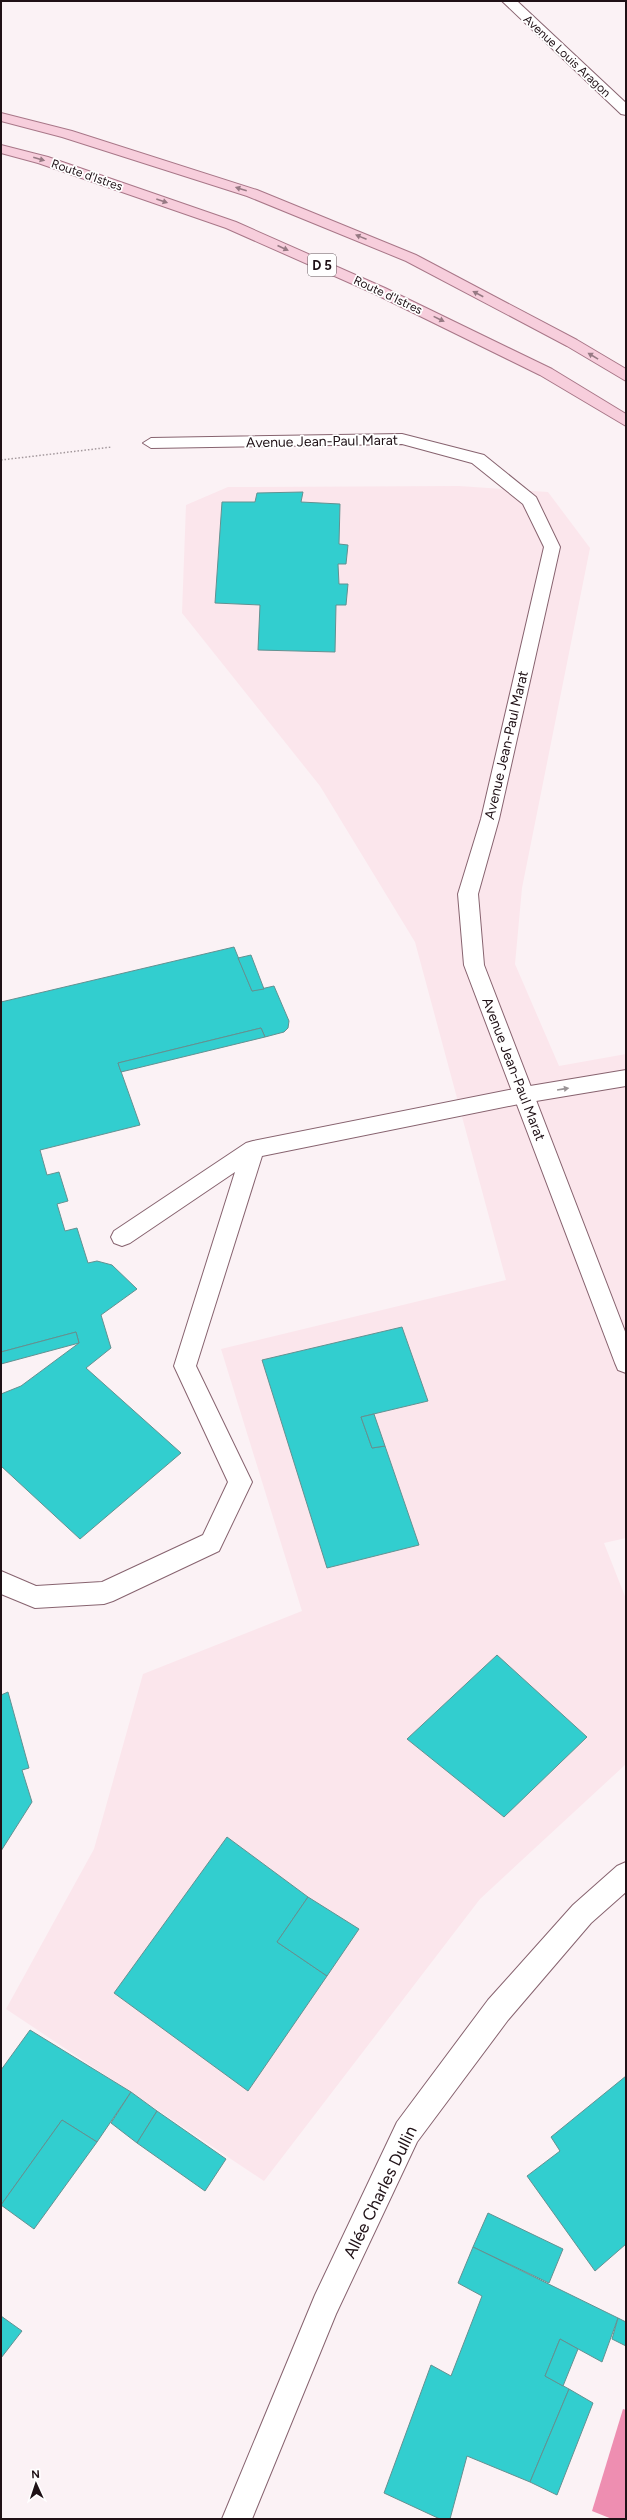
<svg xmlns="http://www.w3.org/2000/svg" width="627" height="2520" viewBox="0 0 627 2520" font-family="Figtree,sans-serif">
	<rect width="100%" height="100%" fill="#fbf2f5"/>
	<!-- built -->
	<polygon fill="#fbe6ec" points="459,486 548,492 590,548 522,888 515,964 559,1066 626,1054 626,1538 604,1543 626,1599 626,1764 480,1899 264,2181 6,2009 94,1849 143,1674 302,1611 221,1349 506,1280 415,942 320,786 182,613 186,505 228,487"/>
	<!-- water -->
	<polygon fill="#ee8eb1" points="623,2409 626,2410 626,2519 612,2519 592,2511"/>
	<!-- building -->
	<g fill="#32cecf" stroke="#639191">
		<polygon points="303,492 301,502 340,504 339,544 348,545 346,564 338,564 339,584 348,584 346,605 336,605 335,652 258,650 260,605 215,603 222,502 255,502 257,493"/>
		<polygon points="234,947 252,991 274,986 289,1021 288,1028 284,1032 265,1037 261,1028 118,1063 140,1125 40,1150 47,1175 59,1172 68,1201 57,1204 65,1231 77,1228 88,1263 97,1261 112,1265 137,1289 101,1315 111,1348 86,1368 181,1453 80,1539 1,1466 1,1394 21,1386 79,1343 76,1332 1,1352 1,1002"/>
		<polygon points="251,955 264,989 252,991 238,958"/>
		<polygon points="261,1028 265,1037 121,1072 118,1063"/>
		<polygon points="402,1327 428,1401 361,1417 372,1448 385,1446 419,1545 327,1568 262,1360"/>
		<polygon points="76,1332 79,1343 1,1364 1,1352"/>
		<polygon points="374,1414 385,1446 372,1448 361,1417"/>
		<polygon points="497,1655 587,1737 504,1817 407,1739"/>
		<polygon points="8,1692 29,1768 22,1770 32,1802 1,1851 1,1695"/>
		<polygon points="227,1837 308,1897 277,1942 327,1976 248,2091 114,1993"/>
		<polygon points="308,1897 359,1929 327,1976 277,1942"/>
		<polygon points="30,2030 131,2092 97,2142 62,2120 1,2205 1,2070"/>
		<polygon points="626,2076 626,2244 595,2271 527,2176 560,2151 551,2137"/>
		<polygon points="131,2092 157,2111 137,2143 111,2123"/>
		<polygon points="157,2111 226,2159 205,2191 137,2143"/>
		<polygon points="62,2120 97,2142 34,2229 1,2205"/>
		<polygon points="488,2213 563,2249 549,2283 473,2247"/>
		<polygon points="473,2247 618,2318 602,2362 560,2339 545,2376 569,2389 530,2482 467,2456 450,2519 440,2519 384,2493 431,2365 451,2376 482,2296 458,2283"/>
		<polygon points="1,2316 22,2331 1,2358"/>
		<polygon points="618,2318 626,2322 626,2346 612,2339"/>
		<polygon points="560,2339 578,2349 563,2386 545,2376"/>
		<polygon points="569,2389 593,2403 557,2495 530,2482"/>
	</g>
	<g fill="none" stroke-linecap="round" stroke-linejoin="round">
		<!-- lane casing -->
		<g stroke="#87636f" stroke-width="2">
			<polygon id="lane" points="626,1070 626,1086 524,1103 262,1156 196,1366 252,1482 219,1551 113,1601 104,1604 35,1608 1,1594 1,1571 36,1586 102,1582 203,1535 228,1482 174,1366 235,1172 130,1243 122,1246 114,1243 111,1237 114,1231 246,1143 253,1141 524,1087"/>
		</g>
		<!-- street casing -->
		<g stroke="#87636f" stroke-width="2">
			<g id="street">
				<polygon points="502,1 517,1 626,103 626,115 621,114"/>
				<polygon points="402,434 484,455 536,497 560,547 499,819 478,894 484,965 626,1334 626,1373 618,1370 615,1363 464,965 458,894 481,819 544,547 523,504 472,463 402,444 151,448 143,443 151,438"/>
				<polygon points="626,1862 626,1892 591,1923 508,2020 417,2142 336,2314 252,2519 222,2519 315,2295 397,2122 488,2000 573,1905 617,1866"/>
			</g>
		</g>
		<!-- primary casing -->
		<g stroke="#a87788" stroke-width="2">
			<g id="primary">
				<polygon points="1,113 72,131 257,190 416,255 577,340 626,369 626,381 567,346 406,261 247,196 62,137 1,121"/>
				<polygon points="1,145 48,157 236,222 385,288 552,369 626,414 626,426 540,375 375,294 226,228 38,163 1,153"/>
			</g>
		</g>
		<!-- path -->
		<polyline stroke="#a3989c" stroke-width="1.5" stroke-dasharray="1.5 2" stroke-linecap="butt" points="1,460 112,447"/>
		<!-- lane -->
		<use href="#lane" fill="#fff" fill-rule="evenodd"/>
		<!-- street -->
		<use href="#street" fill="#fff" fill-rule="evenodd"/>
		<!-- primary -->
		<use href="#primary" fill="#f7cedc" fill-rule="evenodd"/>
	</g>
	<!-- one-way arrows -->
	<defs><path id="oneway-solid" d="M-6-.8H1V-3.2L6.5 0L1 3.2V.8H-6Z"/></defs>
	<g fill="#967983">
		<use href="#oneway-solid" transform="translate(39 159) rotate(16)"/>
		<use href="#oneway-solid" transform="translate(241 189) rotate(-163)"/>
		<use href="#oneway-solid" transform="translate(162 201) rotate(19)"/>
		<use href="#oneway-solid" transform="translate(361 237) rotate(-158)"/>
		<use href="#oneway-solid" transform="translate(283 248) rotate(24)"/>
		<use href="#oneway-solid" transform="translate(478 294) rotate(-152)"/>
		<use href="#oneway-solid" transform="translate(439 319) rotate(26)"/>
		<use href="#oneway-solid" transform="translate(593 356) rotate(-149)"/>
	</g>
	<use fill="#9a9496" href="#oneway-solid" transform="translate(563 1089) rotate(-9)"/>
	<g text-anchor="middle" stroke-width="3.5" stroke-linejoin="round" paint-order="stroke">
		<!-- far-street labels -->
		<g font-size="12" fill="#1f1116" stroke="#fff">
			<text transform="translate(567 56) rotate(43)" y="4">Avenue Louis Aragon</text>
			<text transform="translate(87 175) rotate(19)" y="4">Route d'Istres</text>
			<text transform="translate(388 295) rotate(25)" y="4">Route d'Istres</text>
		</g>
		<!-- shield labels -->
		<rect fill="#fff" stroke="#62585c" stroke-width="1" x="308" y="254" width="28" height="22" rx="3"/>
		<g font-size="13" font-weight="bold" fill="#1f1116">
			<text x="322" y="270">D 5</text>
		</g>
		<!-- street labels -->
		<g font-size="14" fill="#1f1116" stroke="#fff">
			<text transform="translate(322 441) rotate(-1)" y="5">Avenue Jean-Paul Marat</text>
			<text transform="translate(506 745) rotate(-77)" y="5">Avenue Jean-Paul Marat</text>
			<text transform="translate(514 1069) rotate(69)" y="5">Avenue Jean-Paul Marat</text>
		</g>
		<!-- near-street labels -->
		<g font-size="17" fill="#1f1116" stroke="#fff">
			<text transform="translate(380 2192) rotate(-64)" y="6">Allée Charles Dullin</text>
		</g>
	</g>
	<!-- border -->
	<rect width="627" height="2520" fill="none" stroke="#1f1116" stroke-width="4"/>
	<!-- north arrow -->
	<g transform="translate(36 2484) rotate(357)" stroke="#ffffff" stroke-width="3" paint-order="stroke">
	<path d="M0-3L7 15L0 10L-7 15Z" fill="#1f1116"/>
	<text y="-6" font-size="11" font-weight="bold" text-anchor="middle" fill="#1f1116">N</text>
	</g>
</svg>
